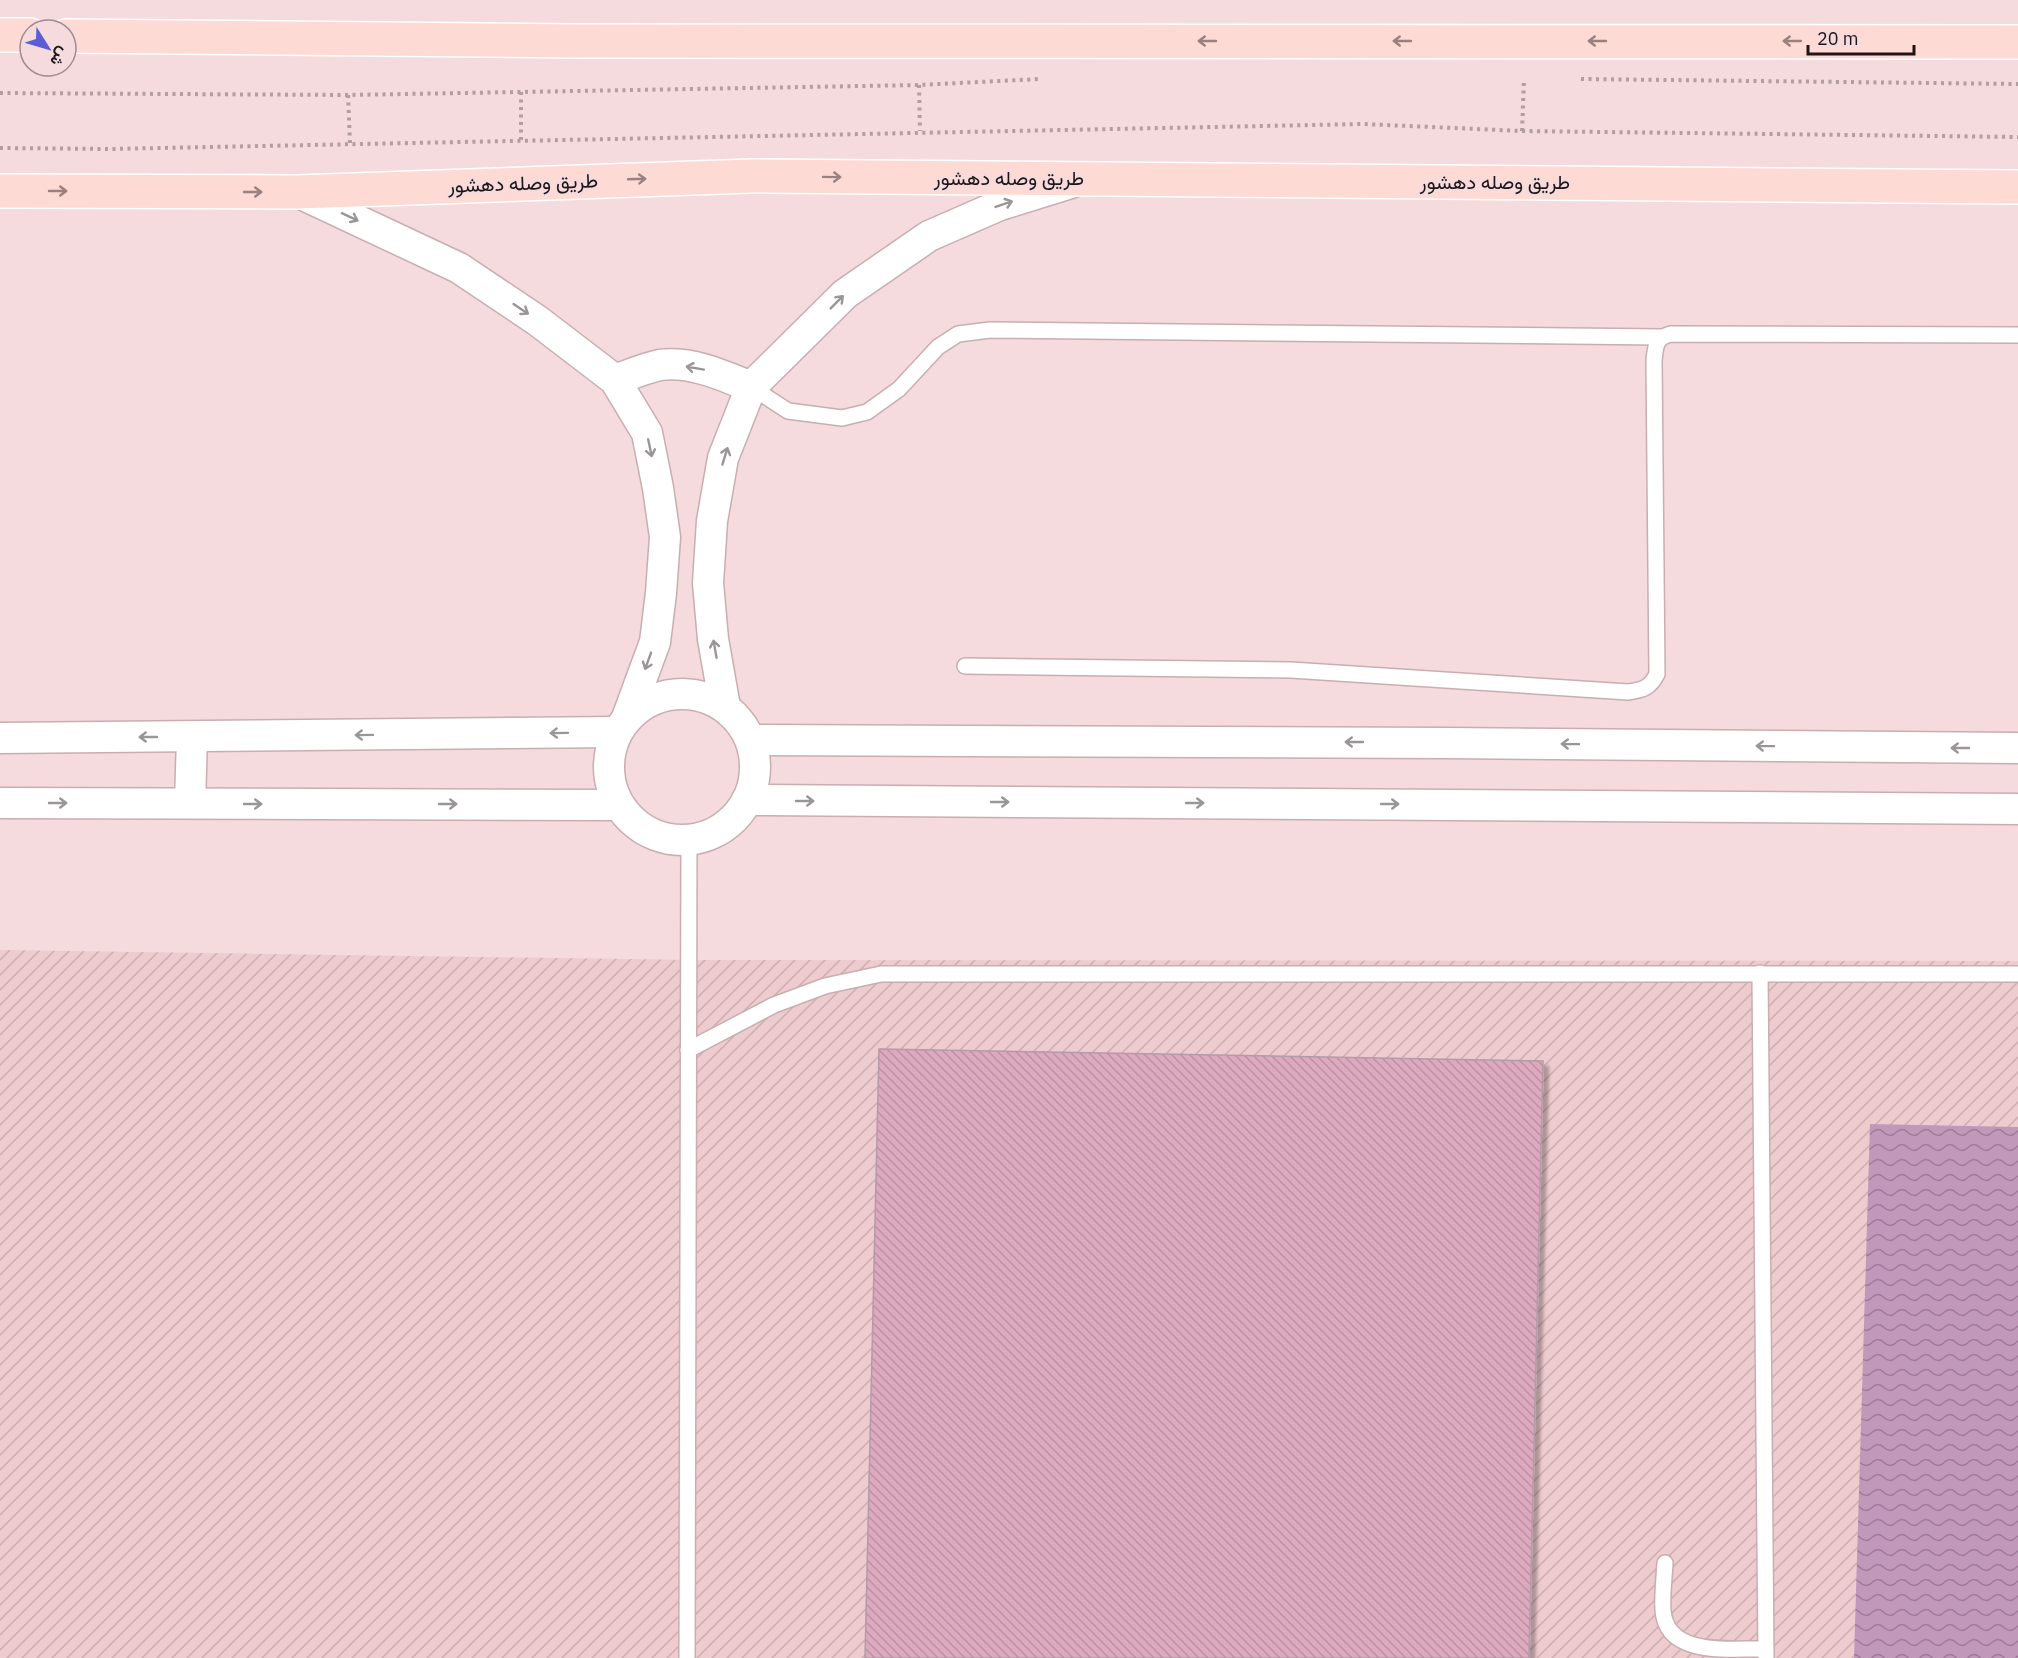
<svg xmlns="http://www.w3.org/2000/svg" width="2018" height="1658" viewBox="0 0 2018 1658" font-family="'IBM Plex Sans',Vazirmatn,sans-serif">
	<defs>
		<pattern id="industrial-furrows" width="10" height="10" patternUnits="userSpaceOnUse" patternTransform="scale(1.5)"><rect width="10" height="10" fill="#eecbcf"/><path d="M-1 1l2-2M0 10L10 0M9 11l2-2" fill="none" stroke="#ccadb1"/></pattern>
		<pattern id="water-waves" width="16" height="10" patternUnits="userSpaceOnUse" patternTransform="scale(1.5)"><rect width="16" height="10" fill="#c298ba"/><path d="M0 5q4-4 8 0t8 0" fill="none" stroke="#9d7b96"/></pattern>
		<pattern id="building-back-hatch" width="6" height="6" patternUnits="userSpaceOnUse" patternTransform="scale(1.5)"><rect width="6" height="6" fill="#dda9bf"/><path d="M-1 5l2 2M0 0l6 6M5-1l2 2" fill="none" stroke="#bd91a3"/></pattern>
		<filter id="shadow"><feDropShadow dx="5.5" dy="5.5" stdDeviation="1.5" flood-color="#0004"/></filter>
	</defs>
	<rect width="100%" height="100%" fill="#f5dade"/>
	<!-- industrial -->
	<polygon fill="url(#industrial-furrows)" points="0,950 689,960 2018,961 2018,1658 0,1658"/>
	<!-- water -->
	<polygon fill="url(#water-waves)" points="1870,1124 2018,1127 2018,1658 1854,1658"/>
	<!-- building -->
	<polygon fill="url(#building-back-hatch)" stroke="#b39ca6" stroke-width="1.5" filter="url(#shadow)" points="879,1049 1543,1061 1529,1658 865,1658"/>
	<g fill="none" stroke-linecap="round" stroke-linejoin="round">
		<!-- service casing -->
		<g stroke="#c8aeb1" stroke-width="18">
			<g id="service">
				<polyline points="751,387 788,411 842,418 867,412 899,389 938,347 958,334 990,330 1661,337"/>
				<path d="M 965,666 L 1291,670 L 1628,692 C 1643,690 1650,688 1657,674 L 1654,360 C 1656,345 1655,339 1670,334 L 2018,335"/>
				<polyline points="1760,973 1766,1658"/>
				<polyline points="688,1050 774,1005 825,986 881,974 2018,974"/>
				<path d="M 1665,1563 C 1664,1579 1662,1595 1663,1610 C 1666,1658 1732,1648 1765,1649"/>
				<polyline points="687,1658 689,840"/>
			</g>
		</g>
		<!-- minor casing -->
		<g stroke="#c8aeb1" stroke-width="33">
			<g id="minor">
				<polyline points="297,192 459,268 538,321 615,380 647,433 658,488 665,537 661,593 655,642 627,718"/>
				<path d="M 615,380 C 629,375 645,368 660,365 C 691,361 722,375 751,387"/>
				<circle cx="682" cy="767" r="73"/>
				<polyline points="725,707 713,639 708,583 712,521 723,458 751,387 845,294 929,236 1000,205 1071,183"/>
				<polyline points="0,738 617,732"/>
				<polyline points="751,740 1446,743 2018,748"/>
				<polyline points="747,800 2018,809"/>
				<polyline points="0,803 618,805"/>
				<polyline points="190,803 192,737"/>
			</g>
		</g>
		<!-- primary casing -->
		<g stroke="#fff" stroke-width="36">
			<g id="primary">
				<polyline points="0,35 30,35"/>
				<polyline points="66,36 575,41 2018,42"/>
				<polyline points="0,191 297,192 751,176 2018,187"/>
			</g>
		</g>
		<!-- path -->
		<g stroke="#b29da0" stroke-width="4" stroke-dasharray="3 4.5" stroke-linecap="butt">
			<polyline points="1581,79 2018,84"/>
			<polyline points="919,85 920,131"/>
			<polyline points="0,93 348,95 919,85 1040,79"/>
			<polyline points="348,95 350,143"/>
			<polyline points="1522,131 1524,79"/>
			<polyline points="521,140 521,91"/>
			<polyline points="0,148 111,149 1363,124 1522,131 2018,137"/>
		</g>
		<!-- service -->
		<use href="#service" stroke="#fff" stroke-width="15"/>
		<!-- minor -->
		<use href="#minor" stroke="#fff" stroke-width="30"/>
		<!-- primary -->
		<use href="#primary" stroke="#fedad5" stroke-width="33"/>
	</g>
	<!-- one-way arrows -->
	<defs><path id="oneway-shaft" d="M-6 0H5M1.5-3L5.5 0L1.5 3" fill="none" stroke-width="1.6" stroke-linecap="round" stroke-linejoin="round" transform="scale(1.5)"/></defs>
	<g stroke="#99817f">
		<use href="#oneway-shaft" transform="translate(1207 41) rotate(-180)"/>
		<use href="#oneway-shaft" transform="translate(1402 41) rotate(-180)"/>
		<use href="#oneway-shaft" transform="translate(1597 41) rotate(-180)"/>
		<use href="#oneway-shaft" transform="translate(1792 41) rotate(-180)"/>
		<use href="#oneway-shaft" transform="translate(832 177) rotate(1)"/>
		<use href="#oneway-shaft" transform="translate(637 179) rotate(-2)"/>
		<use href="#oneway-shaft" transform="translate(58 191)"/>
		<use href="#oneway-shaft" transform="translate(253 192)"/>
	</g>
	<g stroke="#9a9696">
		<use href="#oneway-shaft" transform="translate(1004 204) rotate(-19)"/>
		<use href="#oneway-shaft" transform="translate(350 217) rotate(25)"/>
		<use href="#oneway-shaft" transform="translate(837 302) rotate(-45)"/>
		<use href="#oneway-shaft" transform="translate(521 309) rotate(34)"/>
		<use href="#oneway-shaft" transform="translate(695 368) rotate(-170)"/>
		<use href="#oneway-shaft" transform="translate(650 448) rotate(78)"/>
		<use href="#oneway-shaft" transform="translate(725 456) rotate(-73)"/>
		<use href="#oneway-shaft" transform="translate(715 649) rotate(-100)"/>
		<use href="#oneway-shaft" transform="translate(648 661) rotate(110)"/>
		<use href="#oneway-shaft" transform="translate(559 733) rotate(179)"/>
		<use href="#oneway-shaft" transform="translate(364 735) rotate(179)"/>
		<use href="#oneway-shaft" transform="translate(148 737) rotate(180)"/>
		<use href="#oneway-shaft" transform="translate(1354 742) rotate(-180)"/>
		<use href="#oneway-shaft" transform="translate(1570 744) rotate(-179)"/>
		<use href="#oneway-shaft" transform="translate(1765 746) rotate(-179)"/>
		<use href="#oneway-shaft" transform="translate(1960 748) rotate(-180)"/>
		<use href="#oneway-shaft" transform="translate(805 801)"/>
		<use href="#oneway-shaft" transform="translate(1000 802)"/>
		<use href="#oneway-shaft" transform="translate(58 803)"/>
		<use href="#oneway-shaft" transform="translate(1195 803)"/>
		<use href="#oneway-shaft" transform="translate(253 804)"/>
		<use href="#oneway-shaft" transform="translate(448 804)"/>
		<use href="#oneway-shaft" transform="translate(1390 804)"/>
	</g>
	<g text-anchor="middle" stroke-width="4.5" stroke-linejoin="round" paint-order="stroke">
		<!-- street labels -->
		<g font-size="20" fill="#1e1516" stroke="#f5dade">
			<text x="1009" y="185">طريق وصله دهشور</text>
			<text x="1495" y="189">طريق وصله دهشور</text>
			<text transform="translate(523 183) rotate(-2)" y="7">طريق وصله دهشور</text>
		</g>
	</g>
	<!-- north arrow -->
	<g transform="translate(48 48) rotate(127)"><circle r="28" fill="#f5dade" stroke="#9f8b8e" stroke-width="1.5"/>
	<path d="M0-4.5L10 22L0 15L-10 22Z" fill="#5c5cd4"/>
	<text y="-9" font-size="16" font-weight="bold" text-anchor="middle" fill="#1e1516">ش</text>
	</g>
	<!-- scale -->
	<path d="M1808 45v9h106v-9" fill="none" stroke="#1e1516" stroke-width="3"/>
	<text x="1817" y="45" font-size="18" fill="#1e1516" stroke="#f5dade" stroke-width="4.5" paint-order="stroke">20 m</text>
</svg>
